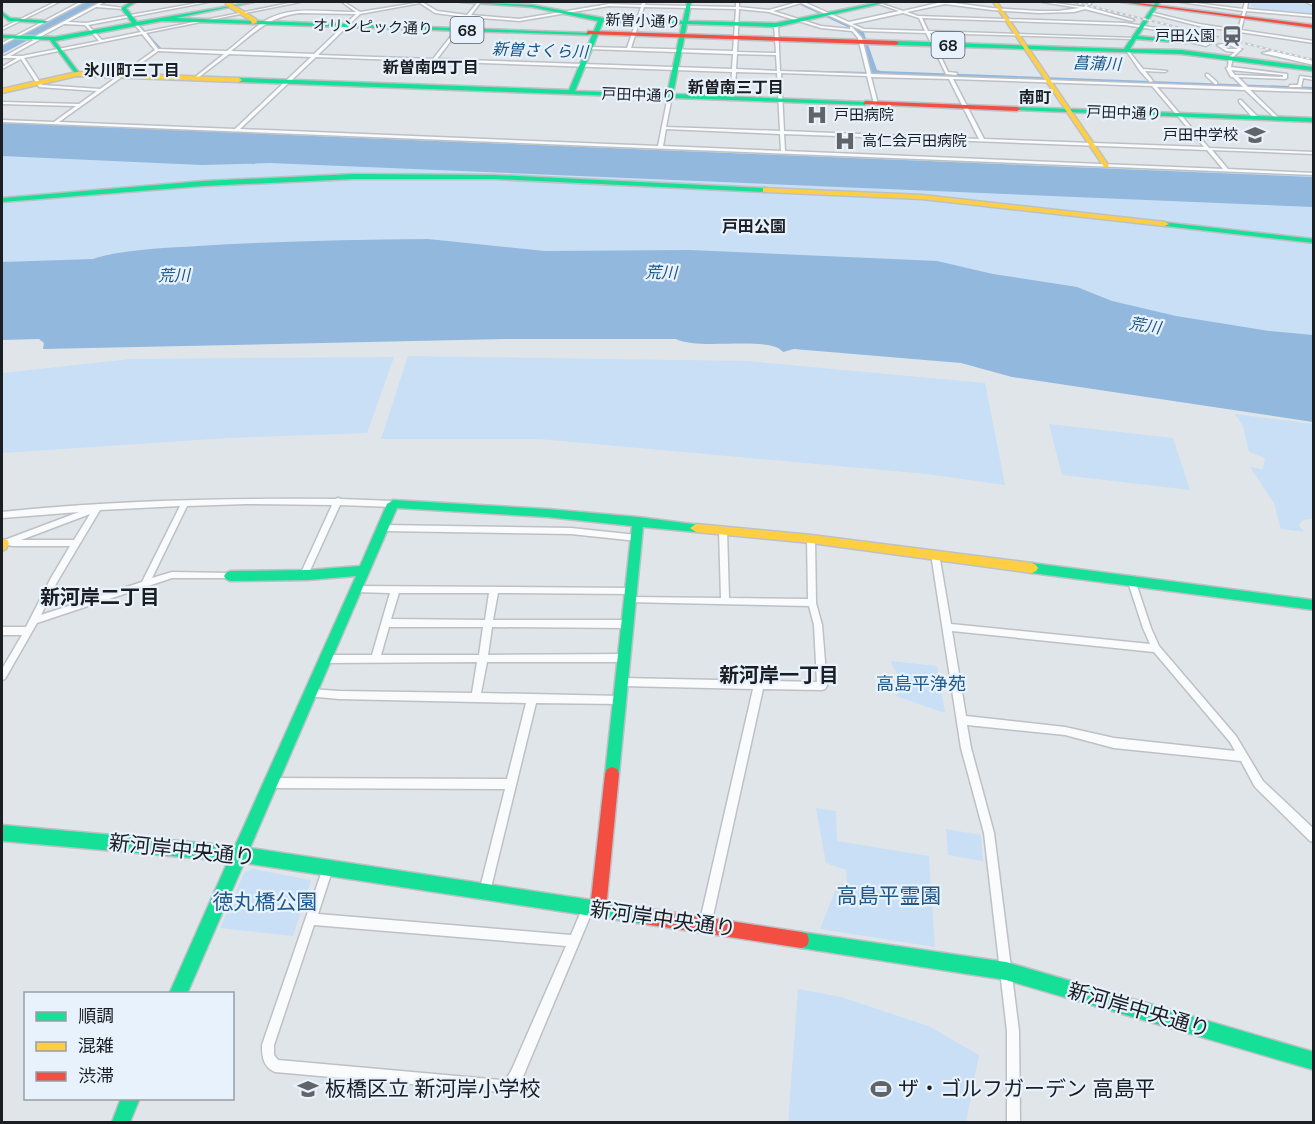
<svg xmlns="http://www.w3.org/2000/svg" width="1315" height="1124" viewBox="0 0 1315 1124" font-family="'Nunito Sans','Noto Sans JP',sans-serif">
	<rect width="100%" height="100%" fill="#e0e5ea"/>
	<!-- green -->
	<g fill="#c8dff5">
		<polygon points="1251,2 1304,2 1313,8 1313,15 1251,7"/>
		<polygon points="2,122 139,131 1313,174 1313,370 2,294"/>
		<polygon points="408,356 747,361 985,383 1005,485 927,474 539,439 381,439"/>
		<polygon points="394,357 367,433 228,438 2,453 2,373 131,359"/>
		<path d="M 1235,414 L 1313,424 L 1313,519 C 1307,519 1302,519 1299,525 L 1304,532 L 1281,529 L 1274,503 L 1250,467 L 1263,469 L 1265,458 L 1249,452 L 1243,426 Z"/>
		<polygon points="1049,424 1173,438 1190,490 1062,475"/>
		<path d="M 891,661 L 937,666 L 945,713 L 896,696 L 902,687 C 900,674 893,670 891,661 Z"/>
		<polygon points="816,808 836,811 837,841 929,856 935,947 820,929 838,884 847,884 846,870 826,863"/>
		<polygon points="946,829 981,835 983,861 948,855"/>
		<polygon points="253,869 311,880 293,936 220,928 244,873"/>
		<polygon points="798,989 841,997 928,1026 979,1055 966,1122 788,1122"/>
	</g>
	<!-- water -->
	<g fill="#92b8dd">
		<polygon points="87,2 99,2 2,54 2,46"/>
		<polygon points="2,123 1313,177 1313,207 270,163 202,165 2,156"/>
		<path d="M 428,239 L 545,251 L 690,250 L 937,261 L 993,274 L 1077,287 L 1112,301 L 1176,316 L 1269,331 L 1313,335 L 1313,422 L 1012,377 L 961,363 L 794,349 L 783,352 C 771,335 699,351 676,339 L 505,339 L 43,349 L 44,343 L 39,339 L 2,340 L 2,262 L 93,259 C 123,249 166,248 198,246 C 275,241 351,240 428,239 Z"/>
	</g>
	<g fill="none" stroke-linecap="round" stroke-linejoin="round">
		<!-- stream -->
		<g stroke="#92b8dd" stroke-width="1.5">
			<polyline points="139,25 161,49"/>
			<polyline points="316,55 698,68"/>
			<polyline points="748,70 880,73"/>
		</g>
		<!-- river -->
		<polygon fill="#92b8dd" fill-rule="evenodd" points="794,2 801,2 863,30 877,70 881,71 1314,87 1314,91 880,75 870,71 858,32"/>
		<!-- street casing -->
		<g stroke="#bdc1c5" stroke-width="3">
			<g id="street">
				<polygon points="55,2 59,2 2,30 2,28"/>
				<polygon points="80,2 84,2 2,45 2,43"/>
				<path d="M 101,2 L 105,2 L 99,5 L 125,8 L 123,9 L 96,7 L 68,22 L 86,23 L 203,2 L 208,2 L 88,25 L 102,40 L 141,32 L 134,24 L 136,23 L 144,32 L 295,2 L 300,2 L 146,33 L 158,49 L 227,51 C 239,42 251,30 263,22 C 291,4 325,13 356,12 L 342,2 L 344,2 L 360,12 L 422,2 L 437,11 L 467,15 L 478,2 L 480,3 L 471,15 L 519,19 L 609,4 L 641,5 L 643,2 L 646,2 L 645,5 L 736,7 L 736,2 L 739,2 L 739,7 L 769,10 L 798,2 L 804,2 L 849,22 L 899,11 L 876,3 L 876,2 L 903,11 L 942,2 L 949,2 L 954,3 L 992,8 L 1038,11 L 1058,11 L 1080,8 L 1042,2 L 1047,2 L 1084,7 L 1090,2 L 1092,2 L 1088,7 L 1134,20 L 1132,21 L 1085,9 L 1074,12 L 1038,13 L 992,10 L 945,4 L 907,12 L 918,16 L 1125,23 L 1176,31 L 1205,38 L 1213,42 L 1206,46 L 1185,41 L 1187,40 L 1199,41 L 1201,39 L 1176,33 L 1125,25 L 922,18 L 928,31 L 1135,38 L 1133,39 L 930,33 L 948,72 L 957,73 L 956,75 L 946,74 L 926,33 L 863,31 L 801,3 L 773,11 L 821,26 L 850,29 L 850,27 L 852,27 L 862,38 L 871,74 L 1243,87 L 1233,77 L 1231,77 L 1226,68 L 1228,67 L 1229,57 L 1235,52 L 1226,51 L 1217,45 L 1231,43 L 1242,49 L 1233,57 L 1231,67 L 1287,74 L 1287,78 L 1285,79 L 1238,77 L 1248,87 L 1314,90 L 1314,92 L 1250,90 L 1279,118 L 1279,119 L 1277,120 L 1245,90 L 1157,87 L 1209,148 L 1314,152 L 1314,154 L 1212,150 L 1228,169 L 1314,173 L 1314,175 L 2,122 L 2,120 L 54,122 L 76,106 L 2,104 L 2,102 L 79,104 L 97,91 L 39,87 L 21,59 L 2,69 L 2,67 L 17,58 L 2,58 L 2,56 L 5,56 L 34,40 L 32,40 L 32,38 ZM 420,3 L 435,13 L 466,17 L 433,59 L 318,55 L 360,14 ZM 609,6 L 641,7 L 627,48 L 589,47 L 588,49 L 733,54 L 732,69 L 437,59 L 469,17 L 519,21 ZM 644,7 L 736,9 L 733,51 L 631,48 ZM 739,9 L 769,12 L 821,28 L 852,31 L 858,38 L 867,74 L 780,71 L 778,25 L 776,24 L 774,25 L 776,53 L 737,52 ZM 299,13 L 356,14 L 314,54 L 231,51 C 254,33 268,17 299,13 ZM 903,13 L 919,18 L 925,31 L 864,29 L 852,24 ZM 64,24 L 85,25 L 99,41 L 22,56 L 10,56 L 39,40 L 39,38 L 38,38 ZM 142,34 L 155,50 L 100,89 L 42,85 L 24,58 ZM 1230,45 L 1238,49 L 1228,49 L 1223,46 ZM 158,51 L 224,54 L 194,78 L 195,80 L 229,54 L 311,57 L 235,129 L 59,122 ZM 737,54 L 776,55 L 777,71 L 736,69 ZM 316,57 L 732,72 L 730,99 L 732,100 L 734,99 L 736,72 L 777,73 L 780,131 L 666,127 L 672,96 L 670,95 L 668,96 L 658,146 L 240,129 ZM 1231,70 L 1283,75 L 1283,77 L 1235,75 ZM 781,73 L 867,76 L 874,104 L 876,105 L 878,104 L 871,77 L 949,79 L 979,139 L 784,131 ZM 953,79 L 1152,86 L 1204,147 L 984,139 ZM 666,129 L 780,134 L 781,151 L 663,146 ZM 784,134 L 1207,150 L 1223,169 L 785,151 Z"/>
				<polygon points="1181,2 1187,2 1243,9 1245,2 1248,2 1247,9 1314,15 1314,17 1246,11 1241,30 1314,41 1314,43 1199,26 1148,13 1150,12 1199,24 1238,30 1243,11"/>
				<polygon points="1306,2 1310,2 1314,3 1314,6"/>
				<polygon points="1125,49 1127,49 1143,69 1167,71 1165,72 1145,71 1153,81 1150,82 1140,71"/>
				<polygon points="1272,51 1314,61 1314,65 1262,53"/>
				<polygon points="1206,74 1208,74 1217,82 1217,84 1215,84 1206,76"/>
				<polygon points="1300,76 1314,78 1314,80 1303,78 1301,87 1289,87 1290,85 1298,85"/>
				<polygon points="1239,100 1241,100 1258,117 1258,119 1254,119 1239,102"/>
				<path d="M 338,498 L 341,499 L 393,501 L 397,504 L 393,507 L 340,505 L 308,575 L 307,577 L 301,577 L 300,575 L 332,505 L 246,504 L 187,506 L 152,578 L 172,572 L 230,573 L 233,574 L 234,576 L 233,578 L 172,578 L 37,623 L 5,679 L 2,680 L 2,669 L 22,635 L 2,635 L 2,627 L 26,627 L 51,578 L 70,546 L 12,546 L 9,545 L 2,547 L 2,541 L 79,512 L 2,518 L 2,512 C 112,500 224,498 335,499 ZM 180,506 L 142,582 L 41,615 L 57,582 L 100,510 ZM 90,514 L 74,540 L 21,540 Z"/>
				<polygon points="383,525 571,528 637,535 641,538 637,541 571,534 383,531 379,528"/>
				<polygon points="723,527 727,530 729,598 808,599 807,539 811,536 814,537 815,539 816,603 822,625 827,686 825,689 822,690 763,689 711,925 709,929 705,931 701,929 699,925 753,689 622,686 619,685 617,682 619,679 622,678 817,682 814,625 809,606 627,602 626,600 627,598 630,597 721,598 719,530"/>
				<path d="M 935,551 L 938,552 L 939,554 L 951,624 L 1150,644 L 1143,628 L 1127,579 L 1128,577 L 1134,577 L 1151,628 L 1159,646 L 1236,736 L 1263,781 L 1314,829 L 1314,842 L 1310,841 L 1255,787 L 1241,761 L 1114,748 L 1065,735 L 967,725 L 971,748 L 994,833 L 1019,1031 L 1020,1122 L 1007,1122 L 1007,1031 L 984,833 L 961,748 L 931,554 L 932,552 ZM 952,631 L 1154,652 L 1230,742 L 1235,751 L 1114,738 L 1065,727 L 966,716 Z"/>
				<path d="M 356,586 L 631,588 L 634,589 L 635,591 L 634,593 L 631,594 L 498,593 L 493,620 L 628,620 L 631,621 L 632,624 L 631,627 L 628,628 L 492,627 L 488,655 L 624,654 L 627,655 L 629,658 L 627,661 L 624,662 L 487,662 L 481,693 L 620,696 L 623,697 L 625,700 L 623,703 L 620,704 L 536,703 L 489,896 L 485,898 L 481,896 L 479,892 L 505,789 L 270,788 L 266,786 L 265,783 L 266,780 L 270,778 L 507,779 L 526,703 L 339,699 L 307,696 L 305,693 L 307,690 L 310,689 L 339,691 L 472,693 L 477,662 L 325,663 L 322,662 L 320,659 L 322,656 L 325,655 L 372,655 L 390,593 L 356,592 L 353,591 L 352,589 L 353,587 ZM 399,593 L 489,593 L 485,620 L 391,619 ZM 389,627 L 483,627 L 479,655 L 381,655 Z"/>
				<path d="M 328,863 L 332,864 L 333,868 L 318,914 L 571,935 L 584,904 L 588,902 L 592,904 L 594,908 L 592,912 L 522,1079 L 516,1088 L 501,1092 L 275,1072 C 263,1067 262,1056 262,1045 L 323,868 L 324,864 ZM 314,925 L 566,946 L 512,1069 L 507,1078 L 501,1080 L 278,1060 L 274,1055 L 274,1045 Z"/>
			</g>
		</g>
		<!-- fast casing -->
		<g stroke="#bdc1c5" stroke-width="3">
			<g id="fast">
				<polygon points="131,2 136,2 126,8 137,22 254,2 176,18 591,33 588,35 162,21 55,41 80,74 77,76 50,40 2,38 2,35 55,37 132,23 121,8"/>
				<path d="M 460,2 L 532,5 L 603,18 L 683,21 L 687,2 L 691,2 L 688,21 L 776,23 L 881,2 L 888,2 L 776,27 L 687,24 L 673,94 L 867,102 L 865,105 L 239,82 L 236,80 L 239,78 L 569,90 L 598,21 L 532,7 ZM 603,22 L 682,24 L 667,94 L 575,91 Z"/>
				<polygon points="1156,2 1160,2 1138,36 1190,41 1187,43 1136,39 1130,49 1181,50 1314,67 1314,71 1181,54 896,45 893,43 896,41 1124,49"/>
				<polygon points="2,12 10,18 48,21 45,23 9,21 2,15"/>
				<polygon points="1017,107 1314,118 1314,122 1015,110"/>
				<polygon points="354,174 495,175 766,188 770,190 766,192 495,179 354,179 203,186 2,202 2,198 203,181"/>
				<polygon points="1162,222 1314,239 1314,243 1165,226 1161,224"/>
				<polygon points="393,500 547,509 638,517 700,525 702,528 700,531 696,532 643,527 619,774 617,779 612,781 607,779 605,774 632,526 547,517 397,508 250,848 644,908 650,910 652,916 650,922 644,924 244,863 187,994 169,994 228,861 2,841 2,825 235,846 356,576 308,580 230,581 226,579 224,576 226,573 230,571 308,570 360,566 387,504"/>
				<polygon points="1032,563 1314,600 1314,610 1032,573 1028,571 1026,568 1028,565"/>
				<polygon points="801,932 1006,962 1314,1052 1314,1070 1006,980 801,948 795,946 793,940 795,934"/>
				<polygon points="121,1098 140,1098 130,1122 112,1122"/>
			</g>
		</g>
		<!-- slow casing -->
		<g stroke="#bdc1c5" stroke-width="3">
			<g id="slow">
				<polygon points="993,2 997,2 1109,166 1108,167 1104,167"/>
				<polygon points="226,3 230,3 256,19 257,23 252,24 251,21 226,5"/>
				<polygon points="77,72 239,78 242,80 239,82 77,76 2,93 2,89"/>
				<polygon points="763,188 922,195 1165,222 1169,224 1165,226 922,199 766,192 763,192"/>
				<polygon points="696,524 811,535 1032,563 1036,565 1038,568 1036,571 1032,573 811,543 696,532 690,528"/>
				<polygon points="2,539 7,540 9,543 6,549 2,551"/>
			</g>
		</g>
		<!-- jam casing -->
		<g stroke="#bdc1c5" stroke-width="3">
			<g id="jam">
				<polygon points="1121,2 1130,2 1314,25 1314,28"/>
				<polygon points="588,31 896,41 899,43 896,45 586,34"/>
				<polygon points="865,101 1017,107 1020,109 1017,111 863,104"/>
				<polygon points="612,767 617,769 619,774 606,909 604,915 598,917 592,915 590,909 605,774 607,769"/>
				<polygon points="644,908 801,932 807,934 809,940 807,946 801,948 644,924 638,922 636,916 638,910"/>
			</g>
		</g>
		<!-- street -->
		<use href="#street" fill="#fafbfc" fill-rule="evenodd"/>
		<!-- fast -->
		<use href="#fast" fill="#16e098" fill-rule="evenodd"/>
		<!-- slow -->
		<use href="#slow" fill="#ffcf43" fill-rule="evenodd"/>
		<!-- jam -->
		<use href="#jam" fill="#f24e42" fill-rule="evenodd"/>
		<!-- rail casing -->
		<g stroke="#c5c6c7" stroke-width="2">
			<polyline id="rail" points="1073,2 1314,60"/>
		</g>
		<!-- rail -->
		<use href="#rail" stroke="#e8f2fc" stroke-width="1.5" stroke-dasharray="3" stroke-linecap="butt"/>
	</g>
	<!-- icons -->
	<defs>
		<g id="station-bare" transform="scale(1.62)"><path d="M-3-6H3Q5-6 5-4V2Q5 4 3 4L4.5 6H3L1.5 4h-3L-3 6H-4.5L-3 4Q-5 4-5 2V-4Q-5-6-3-6ZM-3.5-4v3h7v-3ZM-3.5 1v1.5H-2V1ZM2 1v1.5H3.5V1Z" fill="#606469" stroke="#e8f2fc" stroke-width="2.5" paint-order="stroke"/></g>
		<g id="hospital-bare" transform="scale(1.62)"><path d="M-5-5h3v3.5h4V-5h3V5h-3V1.5h-4V5h-3Z" fill="#606469" stroke="#e8f2fc" stroke-width="2.5" paint-order="stroke"/></g>
		<g id="school-bare" transform="scale(1.62)"><path d="M0-5L7-2L0 1L-7-2ZM-4 1L0 2.5L4 1V4Q0 6-4 4Z" fill="#606469" stroke="#e8f2fc" stroke-width="2.5" paint-order="stroke"/></g>
		<g id="stadium-bare" transform="scale(1.62)"><path d="M0-5a6.5 5 0 1 0 0 10a6.5 5 0 1 0 0-10ZM-3.5-1.8h7v3.6h-7Z" fill="#606469" stroke="#e8f2fc" stroke-width="2.5" paint-order="stroke"/></g>
	</defs>
	<g fill-rule="evenodd">
		<use href="#station-bare" x="1232" y="36"/>
		<use href="#hospital-bare" x="817" y="115"/>
		<use href="#school-bare" x="1255" y="135"/>
		<use href="#hospital-bare" x="845" y="141"/>
		<use href="#school-bare" x="308" y="1089"/>
		<use href="#stadium-bare" x="881" y="1089"/>
	</g>
	<g text-anchor="middle" stroke-width="4.5" stroke-linejoin="round" paint-order="stroke">
		<!-- far-street labels -->
		<g font-size="15" fill="#1b1f23" stroke="#e8f2fc">
			<text transform="translate(643 21) rotate(2)" y="5">新曽小通り</text>
			<text transform="translate(373 27) rotate(2)" y="5">オリンピック通り</text>
			<text transform="translate(639 95) rotate(2)" y="5">戸田中通り</text>
			<text transform="translate(1124 113) rotate(2)" y="5">戸田中通り</text>
		</g>
		<!-- far-poi labels -->
		<g font-size="15" fill="#1b1f23" stroke="#e8f2fc" text-anchor="end">
			<text x="1215" y="41">戸田公園</text>
			<text x="834" y="120" text-anchor="start">戸田病院</text>
			<text x="1238" y="140">戸田中学校</text>
			<text x="862" y="146" text-anchor="start">高仁会戸田病院</text>
		</g>
		<!-- shield labels -->
		<g fill="#e8f2fc" stroke="#585e64" stroke-width="1.5">
			<rect x="450.5" y="17" width="33" height="26" rx="4.5"/>
			<rect x="931.5" y="32" width="33" height="26" rx="4.5"/>
		</g>
		<g font-size="16" font-weight="bold" fill="#1b1f23">
			<text x="467" y="36">68</text>
			<text x="948" y="51">68</text>
		</g>
		<!-- far-water labels -->
		<g font-size="16" font-style="italic" fill="#195382" stroke="#e8f2fc">
			<text transform="translate(540 50) rotate(2)" y="6">新曽さくら川</text>
			<text transform="translate(1097 63) rotate(2)" y="6">菖蒲川</text>
			<text transform="translate(661 272) rotate(1)" y="6">荒川</text>
			<text transform="translate(174 275) rotate(-1)" y="6">荒川</text>
			<text transform="translate(1145 325) rotate(9)" y="6">荒川</text>
		</g>
		<!-- far-neighbourhood labels -->
		<g font-size="16" font-weight="bold" fill="#1b1f23" stroke="#e8f2fc">
			<text x="431" y="73">新曽南四丁目</text>
			<text x="132" y="76">氷川町三丁目</text>
			<text x="736" y="93">新曽南三丁目</text>
			<text x="1035" y="103">南町</text>
			<text x="754" y="232">戸田公園</text>
		</g>
		<!-- park labels -->
		<g font-size="18" fill="#205989" stroke="#e8f2fc">
			<text x="921" y="690">高島平浄苑</text>
		</g>
		<!-- neighbourhood labels -->
		<g font-size="20" font-weight="bold" fill="#1b1f23" stroke="#e8f2fc">
			<text x="100" y="604">新河岸二丁目</text>
			<text x="779" y="682">新河岸一丁目</text>
		</g>
		<!-- near-street labels -->
		<g font-size="21" fill="#1b1f23" stroke="#e8f2fc">
			<text transform="translate(182 850) rotate(6)" y="7">新河岸中央通り</text>
			<text transform="translate(663 919) rotate(8)" y="7">新河岸中央通り</text>
			<text transform="translate(1139 1010) rotate(16)" y="7">新河岸中央通り</text>
		</g>
		<!-- near-park labels -->
		<g font-size="21" fill="#205989" stroke="#e8f2fc">
			<text x="889" y="903">高島平霊園</text>
			<text x="265" y="909">徳丸橋公園</text>
		</g>
		<!-- near-poi labels -->
		<g font-size="21" fill="#1b1f23" stroke="#e8f2fc" text-anchor="start">
			<text x="325" y="1096">板橋区立 新河岸小学校</text>
			<text x="898" y="1096">ザ・ゴルフガーデン 高島平</text>
		</g>
	</g>
	<!-- border -->
	<rect width="1315" height="1124" fill="none" stroke="#1b1f23" stroke-width="6"/>
	<!-- legend -->
	<rect x="24" y="992" width="210" height="108" fill="#e8f2fc" stroke="#969ea5" stroke-width="1.5"/>
	<rect x="36" y="1012" width="30" height="9" fill="#16e098" stroke="#969ea5" stroke-width="1.5"/>
	<text x="78" y="1022" font-size="18" fill="#1b1f23">順調</text>
	<rect x="36" y="1042" width="30" height="9" fill="#ffcf43" stroke="#969ea5" stroke-width="1.5"/>
	<text x="78" y="1052" font-size="18" fill="#1b1f23">混雑</text>
	<rect x="36" y="1072" width="30" height="9" fill="#f24e42" stroke="#969ea5" stroke-width="1.5"/>
	<text x="78" y="1082" font-size="18" fill="#1b1f23">渋滞</text>
</svg>
